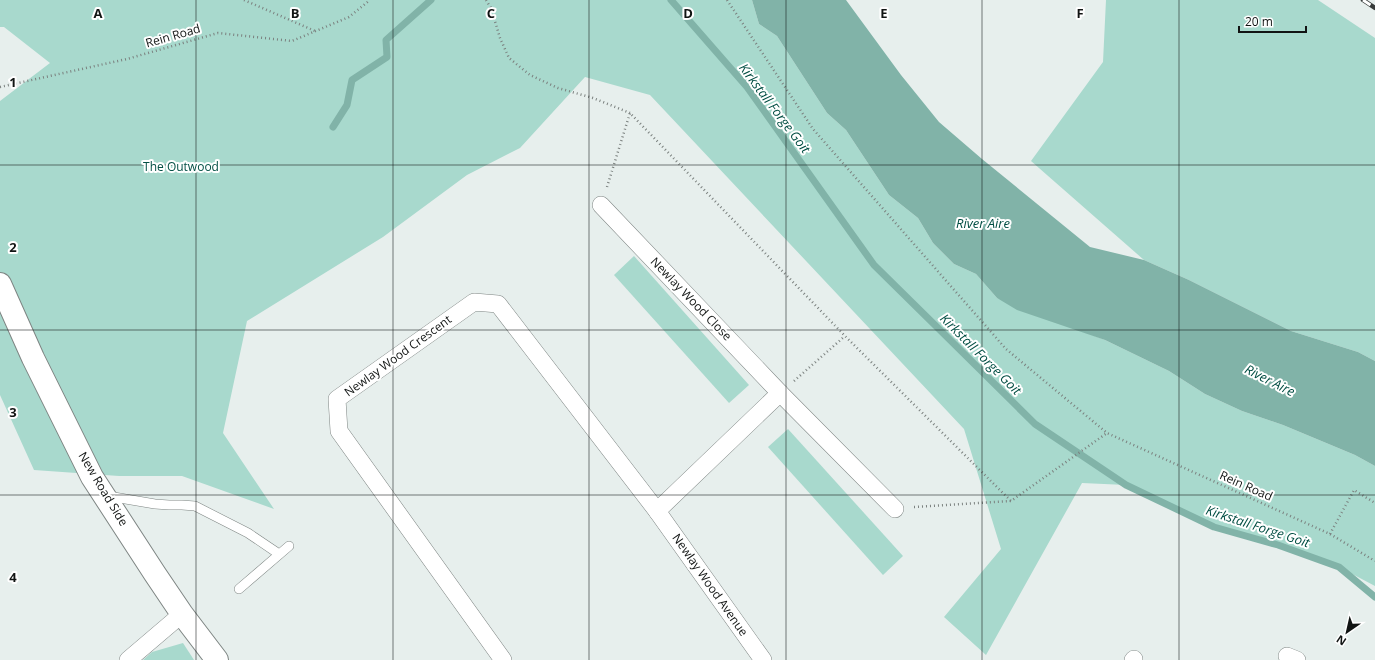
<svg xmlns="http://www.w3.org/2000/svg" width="1375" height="660" viewBox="0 0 1375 660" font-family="'Open Sans',sans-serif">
	<rect width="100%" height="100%" fill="#e7efed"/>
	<!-- green -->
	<g fill="#a8d9cd">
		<polygon points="0,0 752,0 759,24 777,36 827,113 846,130 889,195 918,218 933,243 954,264 976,274 997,298 1105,340 1169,371 1205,394 1242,411 1283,425 1355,455 1375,466 1375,586 1339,567 1278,545 1214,527 1126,485 1082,483 986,655 944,617 1001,549 964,429 650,95 585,77 520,148 467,175 383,237 247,321 223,433 274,509 182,476 119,476 34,470 0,395 0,101 50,63 4,27 0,27"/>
		<polygon points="1106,0 1318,0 1375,38 1375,361 1358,352 1291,331 1189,280 1144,260 1031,161 1103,62"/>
		<polygon points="634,256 749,385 729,403 614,275"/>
		<polygon points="788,429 903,556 883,575 768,447"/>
		<polygon points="183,643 194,660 143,660 152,652"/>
	</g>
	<!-- water -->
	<polygon fill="#81b3a8" points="752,0 846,0 901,75 939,122 982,159 1090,247 1144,260 1189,280 1291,331 1358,352 1375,361 1375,466 1355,455 1283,425 1242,411 1205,394 1169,371 1105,340 1017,310 997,298 976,274 954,264 933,243 918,218 889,195 846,130 827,113 777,36 759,24"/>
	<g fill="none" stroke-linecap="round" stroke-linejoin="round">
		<!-- stream -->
		<g stroke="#81b3a8" stroke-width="7">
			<polyline points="671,0 747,87 874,265 941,331 1035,424 1126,485 1214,527 1278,545 1339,567 1375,597"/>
			<polyline points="333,127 347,105 352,80 387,57 386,40 431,0"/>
		</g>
		<!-- lane casing -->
		<g stroke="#7e8583" stroke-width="10">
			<g id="lane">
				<polyline points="108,496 155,504 169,505 182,505 195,506 248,533 279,554"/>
				<polyline points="239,589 289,546"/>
			</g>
		</g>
		<!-- street casing -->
		<g stroke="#7e8583" stroke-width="18">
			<g id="street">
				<polyline points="601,205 780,393 895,509"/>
				<polyline points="657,511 780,393"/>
				<polyline points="1287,656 1297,660"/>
				<polyline points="128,660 182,614"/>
				<polyline points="503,660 339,431 337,399 474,302 498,304 657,511 763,660"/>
				<polyline points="1133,660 1134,659"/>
			</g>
		</g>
		<!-- primary casing -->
		<g stroke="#7e8583" stroke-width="24">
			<polyline id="primary" points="0,284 33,358 92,477 155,574 182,614 217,660"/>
		</g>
		<!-- path -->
		<g stroke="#7b817f" stroke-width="2.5" stroke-dasharray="1 3" stroke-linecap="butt">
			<polyline points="244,0 315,31"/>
			<polyline points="486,0 491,8 500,38 509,58 530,75 558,88 593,98 630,113"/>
			<polyline points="727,0 813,129 1006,349 1107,433 1330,534 1375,561"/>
			<polyline points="0,87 127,59 218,33 292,41 349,17 370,0"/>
			<polyline points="607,187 630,113 845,336 1011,501"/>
			<polyline points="794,381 845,336"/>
			<polyline points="914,507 1011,501 1107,433"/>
			<polyline points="1330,534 1354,490 1375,503"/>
		</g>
		<!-- lane -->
		<use href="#lane" stroke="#fff" stroke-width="9"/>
		<!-- street -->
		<use href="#street" stroke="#fff" stroke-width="17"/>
		<!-- primary -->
		<use href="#primary" stroke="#fff" stroke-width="22"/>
		<!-- rail casing -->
		<g stroke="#383c3b" stroke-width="4.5">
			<polyline id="rail" points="1363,0 1375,8"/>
		</g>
		<!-- rail -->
		<use href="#rail" stroke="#fff" stroke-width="3" stroke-dasharray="9" stroke-linecap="butt"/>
	</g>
	<!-- grid -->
	<path fill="none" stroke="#111413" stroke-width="1" stroke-opacity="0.55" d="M 196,0 L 196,660M 393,0 L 393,660M 589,0 L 589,660M 786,0 L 786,660M 982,0 L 982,660M 1179,0 L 1179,660M 0,165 L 1375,165M 0,330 L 1375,330M 0,495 L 1375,495"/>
	<g text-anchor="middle" stroke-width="4" stroke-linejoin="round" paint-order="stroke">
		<!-- street labels -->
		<g font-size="12" fill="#111413" stroke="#fff">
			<text transform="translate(173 36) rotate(-16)" y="4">Rein Road</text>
			<text transform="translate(691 299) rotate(46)" y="4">Newlay Wood Close</text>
			<text transform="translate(398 356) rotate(-36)" y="4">Newlay Wood Crescent</text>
			<text transform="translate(1246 486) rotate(24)" y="4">Rein Road</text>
			<text transform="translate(103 489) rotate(59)" y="4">New Road Side</text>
			<text transform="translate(710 585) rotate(55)" y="4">Newlay Wood Avenue</text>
		</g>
		<!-- park labels -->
		<g font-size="12" fill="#045045" stroke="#fff">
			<text x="181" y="171">The Outwood</text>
		</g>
		<!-- water labels -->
		<g font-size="13" font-style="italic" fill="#004d42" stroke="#fff">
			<text transform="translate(775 108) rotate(53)" y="5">Kirkstall Forge Goit</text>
			<text x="983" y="228">River Aire</text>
			<text transform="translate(981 354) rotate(45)" y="5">Kirkstall Forge Goit</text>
			<text transform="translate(1270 380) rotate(27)" y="5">River Aire</text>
			<text transform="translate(1258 526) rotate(18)" y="5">Kirkstall Forge Goit</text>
		</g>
	</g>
	<g font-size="13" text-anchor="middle" font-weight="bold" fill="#111413" stroke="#fff" stroke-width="4" stroke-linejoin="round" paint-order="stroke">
		<text x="98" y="18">A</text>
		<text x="295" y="18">B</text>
		<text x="491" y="18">C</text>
		<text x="688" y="18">D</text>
		<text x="884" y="18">E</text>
		<text x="1080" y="18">F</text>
		<text x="13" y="87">1</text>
		<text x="13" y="252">2</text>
		<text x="13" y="417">3</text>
		<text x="13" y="582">4</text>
	</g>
	<!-- north arrow -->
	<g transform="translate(1347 632) rotate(214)" stroke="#ffffff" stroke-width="3" paint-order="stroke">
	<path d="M0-3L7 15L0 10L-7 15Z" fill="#111413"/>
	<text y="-6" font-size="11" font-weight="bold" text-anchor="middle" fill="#111413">N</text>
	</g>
	<!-- scale -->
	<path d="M1239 26v6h67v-6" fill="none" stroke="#111413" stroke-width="2"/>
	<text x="1245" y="26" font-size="12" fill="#111413" stroke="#ffffff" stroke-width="3" paint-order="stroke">20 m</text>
</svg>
